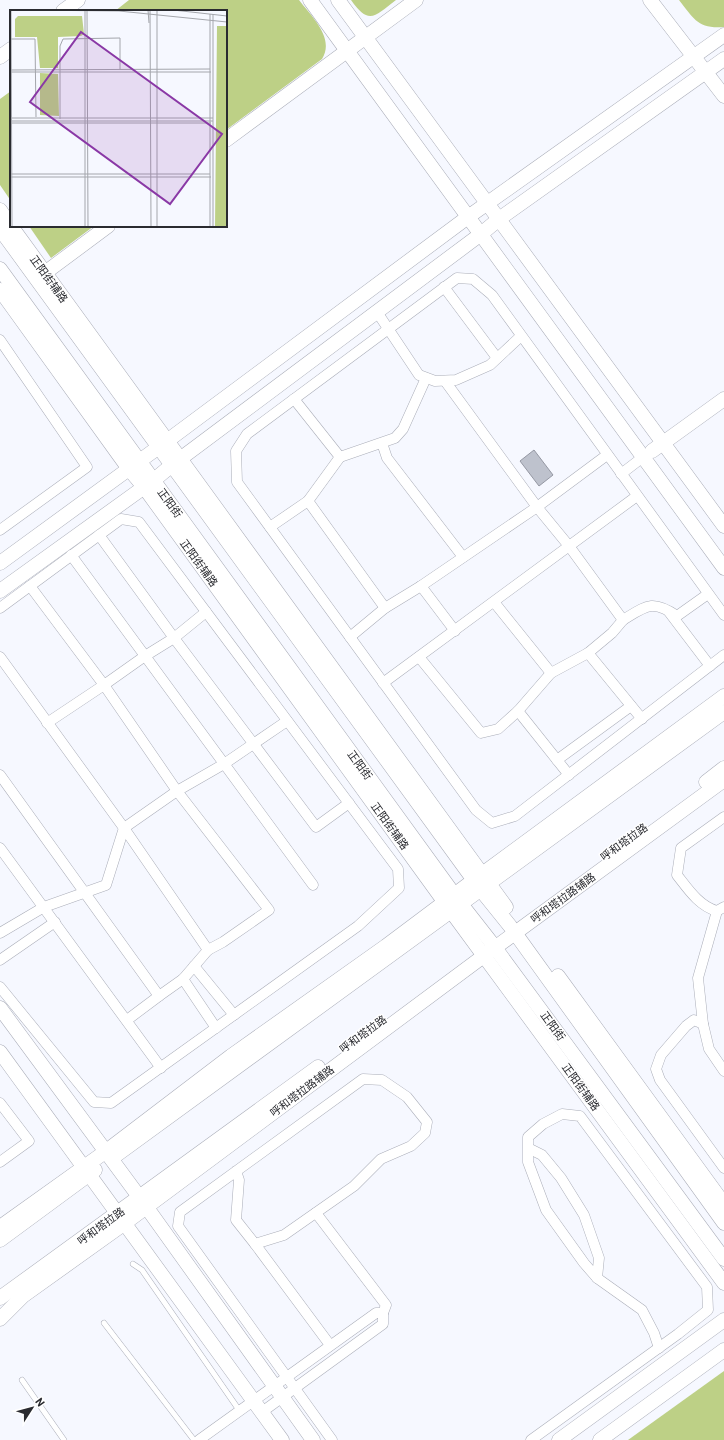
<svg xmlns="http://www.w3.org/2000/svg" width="724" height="1440" viewBox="0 0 724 1440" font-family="Barlow,'Noto Sans SC',sans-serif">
	<rect width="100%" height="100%" fill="#f6f8ff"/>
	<!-- green -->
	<g fill="#bdd086">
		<path d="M 129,0 L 299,0 C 312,17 335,38 322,59 L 226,130 L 226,11 L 115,11 Z"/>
		<path d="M 351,0 L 396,0 C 375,16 369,26 351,0 Z"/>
		<path d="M 679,0 L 724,0 L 724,27 C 698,29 694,19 679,0 Z"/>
		<polygon points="11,91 11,201 0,185 0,99"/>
		<polygon points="29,226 94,226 51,258"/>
		<polygon points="724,1371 724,1440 628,1440"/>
	</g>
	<!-- building -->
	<polygon fill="#bec2cd" stroke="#9598a3" points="534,450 553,475 539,486 520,461"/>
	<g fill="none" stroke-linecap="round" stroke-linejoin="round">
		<!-- lane casing -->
		<g stroke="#abaeb9" stroke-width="6">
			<g id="lane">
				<polyline points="133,1264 142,1270 239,1410"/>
				<polyline points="104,1323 194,1440"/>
				<polyline points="22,1380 64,1440"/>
			</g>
		</g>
		<!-- street casing -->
		<g stroke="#abaeb9" stroke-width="11">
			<g id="street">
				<polyline points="444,287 497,358"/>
				<polyline points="377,312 419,375 435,381 456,380 490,365 521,336"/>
				<polyline points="0,340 87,467 0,530"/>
				<path d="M 445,381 L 537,507 L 569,546 L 623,620 C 646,606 652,599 677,616 L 708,594"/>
				<polyline points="294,399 340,457"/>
				<polyline points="382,443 387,458 463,557"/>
				<polyline points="621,474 647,454"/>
				<polyline points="308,501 385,608"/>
				<polyline points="270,527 308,501 340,457 395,438 403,429 426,378"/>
				<polyline points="99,535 174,638 316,827 349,803"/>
				<polyline points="71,555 313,885"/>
				<polyline points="30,586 104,685 145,656 174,638 206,612"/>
				<polyline points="421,586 455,631"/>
				<polyline points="494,602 551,673"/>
				<polyline points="0,608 121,519 139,522 398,869 399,888 358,926 111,1103 94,1102 0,987"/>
				<polyline points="669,612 710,666"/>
				<polyline points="724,615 492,295 473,279 457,278 247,434 236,451 237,482 476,810 492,823 515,816 724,655"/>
				<polyline points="623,620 612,633 588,653 642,719"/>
				<polyline points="350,637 385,608 421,586 537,507 607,455"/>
				<polyline points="0,657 124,828 208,950 183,979 159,996"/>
				<polyline points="419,657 481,733 498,729 518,711"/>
				<polyline points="383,683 637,496"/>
				<polyline points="47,723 104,685 177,791 269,910 223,942 208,950"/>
				<polyline points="557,760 631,706"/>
				<polyline points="0,775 159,996 127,1020"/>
				<polyline points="569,775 518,711 551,673 588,653"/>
				<path d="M 724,817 L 681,848 L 677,875 C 688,889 699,906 717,911 L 724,907"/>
				<polyline points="0,848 161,1068"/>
				<polyline points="717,911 698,978 703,1024 709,1049 724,1071"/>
				<polyline points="0,933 44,907 106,885 124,828 177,791 224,764 287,721"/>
				<polyline points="0,960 55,922"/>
				<polyline points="194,966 234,1015"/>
				<polyline points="183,979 216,1028"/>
				<polyline points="703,1024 694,1020 686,1026 661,1055 656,1069 660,1080 724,1168"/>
				<polyline points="0,1103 29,1141 0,1162"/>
				<polyline points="528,1148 542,1155 561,1178 584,1215 599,1258 597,1278 584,1263 546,1210 528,1162 528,1137 543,1124 562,1114 580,1116 707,1287 708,1310 678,1334 531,1440"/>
				<polyline points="236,1171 239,1180 236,1220 255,1244 284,1235 354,1186 381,1159 411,1146 425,1133 427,1122 407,1097 382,1080 363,1079 180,1212 178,1226 332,1440"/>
				<polyline points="316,1213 386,1305 383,1313"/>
				<polyline points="255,1244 330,1345"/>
				<polyline points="597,1278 642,1310 654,1333 659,1348"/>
				<polyline points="199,1440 376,1313 383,1313 383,1324 262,1412"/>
			</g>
		</g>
		<!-- secondary casing -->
		<g stroke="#abaeb9" stroke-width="15">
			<g id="secondary">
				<polyline points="310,0 724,568"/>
				<polyline points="338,0 724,526"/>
				<polyline points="650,0 724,96"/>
				<polyline points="63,11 78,0"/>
				<polyline points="0,57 11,49"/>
				<polyline points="226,140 416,0"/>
				<polyline points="0,210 11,226"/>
				<polyline points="11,226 506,907"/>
				<polyline points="0,229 481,890 510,926 724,1223"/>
				<polyline points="0,269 461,904 490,941 724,1259"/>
				<polyline points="38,278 108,226"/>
				<polyline points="0,290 129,469 144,487 451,911 724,1283"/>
				<polyline points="652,451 724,399"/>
				<polyline points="0,563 167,441 468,217 724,35"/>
				<polyline points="0,591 154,480 172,465 481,234 499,219 724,59"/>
				<polyline points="706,782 724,768"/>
				<polyline points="558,976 724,1204"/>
				<polyline points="0,1008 140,1198 313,1440"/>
				<polyline points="0,1052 282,1440"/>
				<polyline points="115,1156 724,712"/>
				<polyline points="0,1227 105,1152 231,1056 386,946 474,880 724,696"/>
				<polyline points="0,1240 95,1170"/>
				<polyline points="0,1298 318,1067"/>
				<polyline points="0,1319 23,1296 125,1223 485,955 724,780"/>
				<polyline points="559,1440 724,1320"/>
				<polyline points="600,1440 724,1350"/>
			</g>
		</g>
		<!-- lane -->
		<use href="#lane" stroke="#fff" stroke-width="5"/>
		<!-- street -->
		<use href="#street" stroke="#fff" stroke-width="10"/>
		<!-- secondary -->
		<use href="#secondary" stroke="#fff" stroke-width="14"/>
	</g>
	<g text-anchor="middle" stroke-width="3" stroke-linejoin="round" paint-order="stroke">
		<!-- street labels -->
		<g font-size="11" fill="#2a2b30" stroke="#fff">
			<text transform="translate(49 279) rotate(54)" y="4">正阳街辅路</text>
			<text transform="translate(170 503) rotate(54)" y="4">正阳街</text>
			<text transform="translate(199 563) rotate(54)" y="4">正阳街辅路</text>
			<text transform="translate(360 765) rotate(54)" y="4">正阳街</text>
			<text transform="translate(390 826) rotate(54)" y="4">正阳街辅路</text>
			<text transform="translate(624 842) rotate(-36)" y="4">呼和塔拉路</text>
			<text transform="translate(563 898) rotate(-36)" y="4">呼和塔拉路辅路</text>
			<text transform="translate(553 1026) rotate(54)" y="4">正阳街</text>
			<text transform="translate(363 1034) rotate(-36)" y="4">呼和塔拉路</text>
			<text transform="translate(581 1087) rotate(54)" y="4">正阳街辅路</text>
			<text transform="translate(302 1091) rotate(-37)" y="4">呼和塔拉路辅路</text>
			<text transform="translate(101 1226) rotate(-36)" y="4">呼和塔拉路</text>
		</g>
	</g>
	<!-- overview -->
	<g transform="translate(10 10)">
		<rect width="217" height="217" fill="#f6f8ff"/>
		<path d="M 8,6 L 72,6 L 74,24 L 71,26 L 48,27 L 48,58 L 30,58 L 27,27 L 5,27 L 5,9 ZM 207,16 L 217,16 L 217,217 L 205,217 ZM 30,63 L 48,64 L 49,106 L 30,105 Z" fill="#bdd086"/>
		<path fill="none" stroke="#a4a6ac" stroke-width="1" d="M 1,0 L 2,217M 15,0 L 109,1 L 217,12M 75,0 L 75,217M 77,0 L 78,217M 138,0 L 139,13M 140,0 L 141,217M 163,0 L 217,6M 1,29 L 25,29 L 26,107M 0,60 L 200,59M 1,62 L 201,62M 1,108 L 203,108M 50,109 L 50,36 L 53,29 L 110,28 L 110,60M 0,111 L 203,111M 0,113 L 201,113M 0,164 L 200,164M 0,167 L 201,167M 147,217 L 147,0M 200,217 L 200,4M 203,217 L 203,4"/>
		<path fill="#8a38a6" fill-opacity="0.15" stroke="#8a38a6" stroke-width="2" d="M 71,22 L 212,124 L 160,194 L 20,92 Z"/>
		<rect width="217" height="217" fill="none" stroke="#2a2b30" stroke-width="2"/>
	</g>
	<!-- north arrow -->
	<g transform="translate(32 1408) rotate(54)" stroke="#ffffff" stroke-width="3" paint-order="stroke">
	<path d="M0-3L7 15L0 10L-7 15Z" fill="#2a2b30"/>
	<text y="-6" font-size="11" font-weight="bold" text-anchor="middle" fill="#2a2b30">N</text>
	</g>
</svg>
